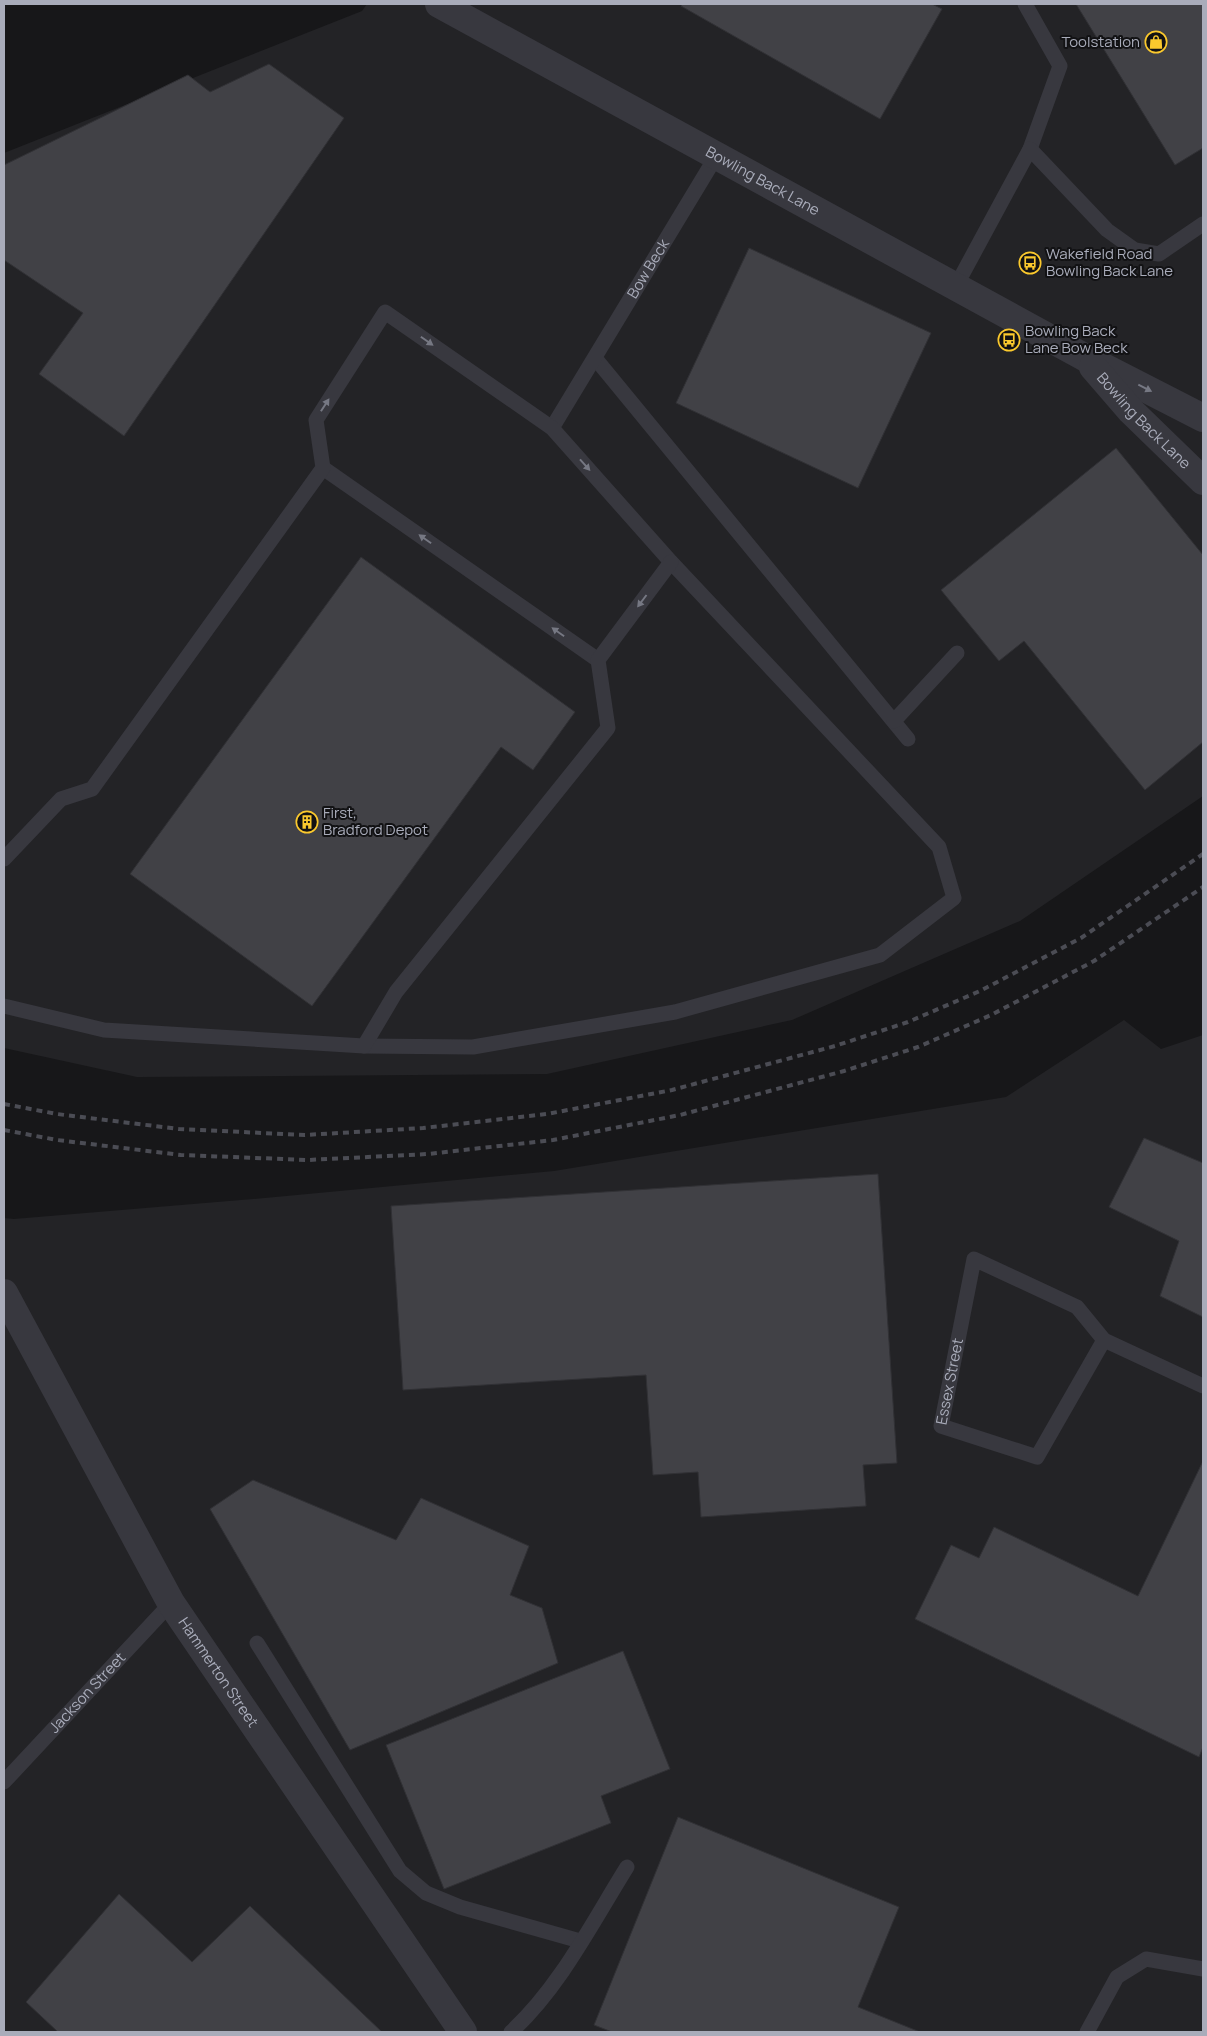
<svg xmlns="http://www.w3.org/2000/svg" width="1207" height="2036" viewBox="0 0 1207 2036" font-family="Manrope,sans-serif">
	<rect width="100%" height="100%" fill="#171719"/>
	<!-- built -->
	<g fill="#232326">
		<polygon points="367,4 1203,4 1203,796 1020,921 792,1020 547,1074 137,1077 4,1048 4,153 362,11"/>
		<polygon points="1124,1020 1161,1049 1203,1035 1203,2032 4,2032 4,1218 14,1219 265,1198 554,1171 1006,1097"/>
	</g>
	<!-- building -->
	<g fill="#414146" stroke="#313135">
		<polygon points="683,4 932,4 942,9 880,119 681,6"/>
		<polygon points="1076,4 1203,4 1203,148 1175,165"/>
		<polygon points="269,64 344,118 124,436 39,374 83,313 4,260 4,165 188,75 210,92"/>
		<polygon points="749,248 931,333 858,488 676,403"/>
		<polygon points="1116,448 1203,555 1203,742 1145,790 1024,641 999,661 941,590"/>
		<polygon points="361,557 575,712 533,770 501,747 312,1006 130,874"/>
		<polygon points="1144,1138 1203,1163 1203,1317 1160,1296 1179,1241 1109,1207"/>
		<polygon points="878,1174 897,1463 863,1465 866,1506 701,1517 698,1472 653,1475 646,1375 403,1390 391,1206"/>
		<polygon points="1203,1461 1203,1747 1199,1757 915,1619 951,1545 979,1558 994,1527 1138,1596"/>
		<polygon points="253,1480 396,1540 421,1498 529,1546 510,1595 542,1608 558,1663 350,1750 210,1509"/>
		<polygon points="623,1651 670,1769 601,1796 611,1823 444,1889 386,1745"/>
		<polygon points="678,1817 899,1907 858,2007 920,2032 612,2032 594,2025"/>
		<polygon points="119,1894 192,1962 250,1906 382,2032 58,2032 26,2002"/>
	</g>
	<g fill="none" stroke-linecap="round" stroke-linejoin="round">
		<!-- lane -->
		<g stroke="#38383f" stroke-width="15">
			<polyline points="1025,4 1060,66 1030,149"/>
			<polyline points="956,286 1030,149 1107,230 1135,250 1159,254 1203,224"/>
			<polyline points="595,358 908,739"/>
			<path id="s1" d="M 552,428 L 717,155"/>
			<polyline points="323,468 598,660"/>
			<polyline points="894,721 957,653"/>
			<polyline points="4,859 61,799 92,789 323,468 316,420 385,312 552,428 671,562 939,847 954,898 880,955 675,1012 473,1047 364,1046"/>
			<polyline points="4,1006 104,1030 364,1046 396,992 608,728 598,660 671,562"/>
			<path id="s2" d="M 1104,1340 L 1037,1457 L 941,1426 L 974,1259 L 1077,1307 L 1104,1340 L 1203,1386"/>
			<polyline points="257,1643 400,1871 426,1893 460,1907 580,1941"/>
			<path id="s3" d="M 4,1782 L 171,1603"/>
			<path d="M 511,2032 C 560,1987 592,1923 627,1867"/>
			<polyline points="1087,2032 1117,1977 1146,1959 1203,1969"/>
		</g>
		<!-- street -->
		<g stroke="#38383f" stroke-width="28">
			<path id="s4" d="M 439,4 L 1086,358 L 1203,418"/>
			<path id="s5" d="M 1093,367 L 1131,411 L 1203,481"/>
			<path id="s6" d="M 4,1293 L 171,1603 L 463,2032"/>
		</g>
		<!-- rail -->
		<g stroke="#4b4c54" stroke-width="4" stroke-dasharray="6 5" stroke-linecap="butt">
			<polyline points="4,1104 57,1114 179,1129 305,1135 423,1128 547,1114 672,1090 835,1046 908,1022 980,991 1081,938 1203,854"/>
			<polyline points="4,1130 57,1140 181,1155 308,1160 428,1154 553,1140 680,1115 844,1071 918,1047 991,1015 1094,961 1203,887"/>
		</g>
	</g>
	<!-- one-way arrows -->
	<defs><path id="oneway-solid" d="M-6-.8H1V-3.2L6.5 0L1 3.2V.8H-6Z" transform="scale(1.25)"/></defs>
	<g fill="#767883">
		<use href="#oneway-solid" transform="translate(427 341) rotate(35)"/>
		<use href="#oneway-solid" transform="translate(1145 388) rotate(27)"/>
		<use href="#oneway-solid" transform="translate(325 405) rotate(-57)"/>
		<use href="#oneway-solid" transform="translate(585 465) rotate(48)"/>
		<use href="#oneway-solid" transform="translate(425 539) rotate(-145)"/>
		<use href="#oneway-solid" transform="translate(642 601) rotate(127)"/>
		<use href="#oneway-solid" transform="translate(558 632) rotate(-145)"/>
	</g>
	<!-- icons -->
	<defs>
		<g id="shop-ring" transform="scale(1.125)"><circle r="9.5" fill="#121214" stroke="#fbc92d" stroke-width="1.5"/><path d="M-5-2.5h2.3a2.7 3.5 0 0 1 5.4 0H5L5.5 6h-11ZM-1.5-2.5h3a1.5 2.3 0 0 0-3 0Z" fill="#fbc92d"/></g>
		<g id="bus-ring" transform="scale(1.125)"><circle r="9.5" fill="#121214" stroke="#fbc92d" stroke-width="1.5"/><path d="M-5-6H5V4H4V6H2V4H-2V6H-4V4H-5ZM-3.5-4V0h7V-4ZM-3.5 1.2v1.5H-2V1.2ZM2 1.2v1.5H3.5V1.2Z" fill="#fbc92d"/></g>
		<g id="building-ring" transform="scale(1.125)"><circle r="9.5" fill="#121214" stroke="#fbc92d" stroke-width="1.5"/><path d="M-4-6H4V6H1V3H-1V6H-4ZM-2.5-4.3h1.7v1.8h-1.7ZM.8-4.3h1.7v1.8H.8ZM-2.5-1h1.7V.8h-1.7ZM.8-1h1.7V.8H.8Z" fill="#fbc92d"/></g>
	</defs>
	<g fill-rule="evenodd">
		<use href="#shop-ring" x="1156" y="42"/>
		<use href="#bus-ring" x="1030" y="263"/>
		<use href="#bus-ring" x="1009" y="340"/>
		<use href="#building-ring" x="307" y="822"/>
	</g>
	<g text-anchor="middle" stroke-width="4" stroke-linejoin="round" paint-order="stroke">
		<!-- poi labels -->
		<g font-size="15" fill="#a9acba" stroke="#121214" text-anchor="start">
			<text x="1140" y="47" text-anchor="end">Toolstation</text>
			<text x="1046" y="259">Wakefield Road<tspan x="1046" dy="17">Bowling Back Lane</tspan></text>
			<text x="1025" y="336">Bowling Back<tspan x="1025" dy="17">Lane Bow Beck</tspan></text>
			<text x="323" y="818">First,<tspan x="323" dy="17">Bradford Depot</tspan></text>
		</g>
		<!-- street labels -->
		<g font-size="15" fill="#a9acba" stroke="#121214">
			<text dy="5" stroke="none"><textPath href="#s4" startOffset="369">Bowling Back Lane</textPath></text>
			<text dy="5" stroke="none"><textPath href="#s1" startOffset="186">Bow Beck</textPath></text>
			<text dy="5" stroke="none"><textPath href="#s5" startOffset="74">Bowling Back Lane</textPath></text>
			<text dy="5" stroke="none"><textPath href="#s2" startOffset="281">Essex Street</textPath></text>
			<text dy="5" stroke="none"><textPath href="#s6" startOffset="436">Hammerton Street</textPath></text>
			<text dy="5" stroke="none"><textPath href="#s3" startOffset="122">Jackson Street</textPath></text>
		</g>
	</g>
	<!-- border -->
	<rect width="1207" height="2036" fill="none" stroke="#a9acba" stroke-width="10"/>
</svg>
